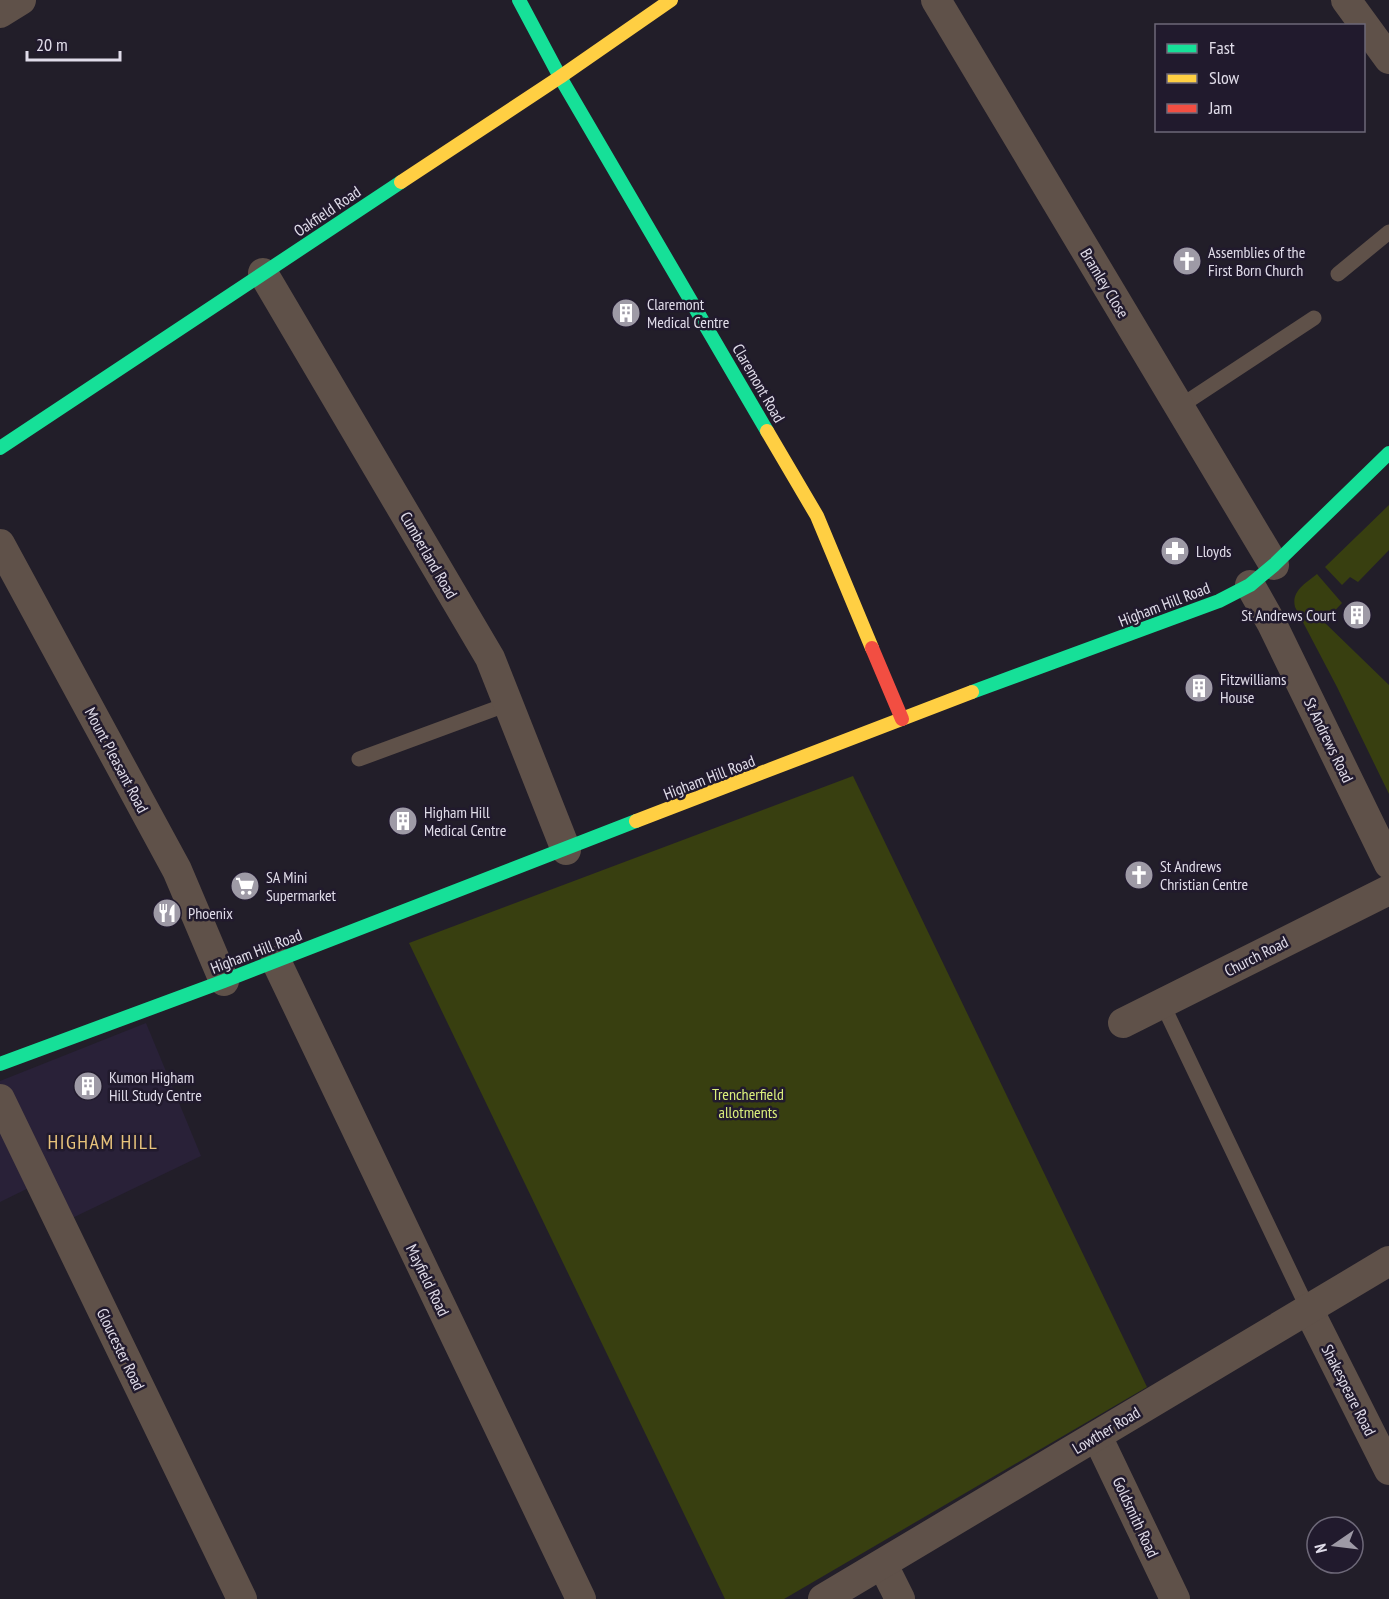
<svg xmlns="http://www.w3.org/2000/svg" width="1389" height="1599" viewBox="0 0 1389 1599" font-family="'PT Sans Narrow',sans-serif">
	<rect width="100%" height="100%" fill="#221e29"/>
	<!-- built -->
	<polygon fill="#292138" points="146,1023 201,1156 64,1222 45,1180 0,1202 0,1081"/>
	<!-- green -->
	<g fill="#383f10">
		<polygon points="1389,505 1389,550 1358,582 1350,577 1342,585 1325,567"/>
		<path d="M 1317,574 L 1342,603 L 1324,622 L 1389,685 L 1389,794 L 1337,687 L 1295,607 C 1291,591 1306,583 1317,574 Z"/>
		<polygon points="853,776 1147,1387 784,1599 725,1599 409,943"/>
	</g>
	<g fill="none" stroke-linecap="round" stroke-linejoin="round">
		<!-- lane -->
		<g stroke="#5f5149" stroke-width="15">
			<polyline points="1338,274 1389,232"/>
			<polyline points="1179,407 1314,318"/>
			<polyline points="359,759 508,704"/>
			<polyline points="1162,1003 1308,1309"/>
		</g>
		<!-- street -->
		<g stroke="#5f5149" stroke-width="30">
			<polyline points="936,0 1274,565"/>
			<polyline points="1346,0 1389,59"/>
			<polyline points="0,13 21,0"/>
			<polyline points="263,273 490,658 566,850"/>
			<polyline points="0,544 177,870 224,981"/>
			<polyline points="1250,585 1272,624 1389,864"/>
			<polyline points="276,961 581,1599"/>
			<polyline points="1123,1023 1389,890"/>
			<polyline points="0,1099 242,1599"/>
			<polyline points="1308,1309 1389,1470"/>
			<polyline points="1097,1436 1175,1599"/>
			<polyline points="883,1565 900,1599"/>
			<polyline points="823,1599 1389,1261"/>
		</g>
		<!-- fast -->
		<g stroke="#16e098" stroke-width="14">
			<polyline points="519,0 560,77 767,431"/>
			<polyline points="0,448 401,182"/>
			<polyline points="972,692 1219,601 1250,585 1274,565 1389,453"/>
			<polyline points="0,1064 224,981 636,821"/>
		</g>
		<!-- slow -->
		<g stroke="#ffcf43" stroke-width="14">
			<polyline points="401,182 560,77 671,0"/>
			<polyline points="767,431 817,516 872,648"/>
			<polyline points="636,821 972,692"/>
		</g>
		<!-- jam -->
		<polyline stroke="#f24e42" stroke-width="14" points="872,648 902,719"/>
	</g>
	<!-- icons -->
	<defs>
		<g id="church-disc" transform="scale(1.5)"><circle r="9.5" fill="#9e9aa6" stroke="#211a2d"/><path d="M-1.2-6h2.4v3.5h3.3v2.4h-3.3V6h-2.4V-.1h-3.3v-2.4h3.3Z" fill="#fff"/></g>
		<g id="building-disc" transform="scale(1.5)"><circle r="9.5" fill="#9e9aa6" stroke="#211a2d"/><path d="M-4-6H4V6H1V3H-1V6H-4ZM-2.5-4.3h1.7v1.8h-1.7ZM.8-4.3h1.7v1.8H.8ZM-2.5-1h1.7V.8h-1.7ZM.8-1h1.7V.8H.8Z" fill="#fff"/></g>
		<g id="pharmacy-disc" transform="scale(1.5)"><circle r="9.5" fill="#9e9aa6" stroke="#211a2d"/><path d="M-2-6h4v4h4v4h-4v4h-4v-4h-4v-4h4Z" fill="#fff"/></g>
		<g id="supermarket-disc" transform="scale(1.5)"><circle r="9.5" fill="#9e9aa6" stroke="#211a2d"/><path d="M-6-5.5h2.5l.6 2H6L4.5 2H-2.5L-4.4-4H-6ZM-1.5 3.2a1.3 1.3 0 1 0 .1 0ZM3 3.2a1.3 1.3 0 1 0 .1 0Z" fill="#fff"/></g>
		<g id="restaurant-disc" transform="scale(1.5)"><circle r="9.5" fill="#9e9aa6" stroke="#211a2d"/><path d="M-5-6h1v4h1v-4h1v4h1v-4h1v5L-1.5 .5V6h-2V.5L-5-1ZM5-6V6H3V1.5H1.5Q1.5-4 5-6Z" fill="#fff"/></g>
	</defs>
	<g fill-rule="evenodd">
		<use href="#church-disc" x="1187" y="261"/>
		<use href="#building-disc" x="626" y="313"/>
		<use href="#pharmacy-disc" x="1175" y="551"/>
		<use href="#building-disc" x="1357" y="615"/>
		<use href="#building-disc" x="1199" y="688"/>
		<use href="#building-disc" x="403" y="821"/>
		<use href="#church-disc" x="1139" y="875"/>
		<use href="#supermarket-disc" x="245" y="886"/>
		<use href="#restaurant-disc" x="167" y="913"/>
		<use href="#building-disc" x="88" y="1086"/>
	</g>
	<g text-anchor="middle" stroke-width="5" stroke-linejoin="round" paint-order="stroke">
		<!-- street labels -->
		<g font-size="16" fill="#e0dce9" stroke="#211a2d">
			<text transform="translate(327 211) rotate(-34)" y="6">Oakfield Road</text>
			<text transform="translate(1105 283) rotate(59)" y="6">Bramley Close</text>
			<text transform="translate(759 383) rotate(60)" y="6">Claremont Road</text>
			<text transform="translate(429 555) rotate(60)" y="6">Cumberland Road</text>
			<text transform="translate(1164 604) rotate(-21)" y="6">Higham Hill Road</text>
			<text transform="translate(1329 740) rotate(64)" y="6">St Andrews Road</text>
			<text transform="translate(117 760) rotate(62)" y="6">Mount Pleasant Road</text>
			<text transform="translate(709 777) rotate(-21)" y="6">Higham Hill Road</text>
			<text transform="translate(256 951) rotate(-21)" y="6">Higham Hill Road</text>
			<text transform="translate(1256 956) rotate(-27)" y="6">Church Road</text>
			<text transform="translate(428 1280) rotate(64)" y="6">Mayfield Road</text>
			<text transform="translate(121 1349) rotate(64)" y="6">Gloucester Road</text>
			<text transform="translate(1349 1390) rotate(63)" y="6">Shakespeare Road</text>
			<text transform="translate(1106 1430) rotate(-31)" y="6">Lowther Road</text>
			<text transform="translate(1136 1517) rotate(65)" y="6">Goldsmith Road</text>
		</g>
		<!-- poi labels -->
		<g font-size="16" fill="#e0dce9" stroke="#211a2d" text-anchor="start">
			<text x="1208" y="258">Assemblies of the<tspan x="1208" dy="18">First Born Church</tspan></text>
			<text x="647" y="310">Claremont<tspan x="647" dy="18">Medical Centre</tspan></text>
			<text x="1196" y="557">Lloyds</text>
			<text x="1336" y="621" text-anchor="end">St Andrews Court</text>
			<text x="1220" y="685">Fitzwilliams<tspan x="1220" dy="18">House</tspan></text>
			<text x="424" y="818">Higham Hill<tspan x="424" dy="18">Medical Centre</tspan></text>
			<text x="1160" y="872">St Andrews<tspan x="1160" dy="18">Christian Centre</tspan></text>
			<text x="266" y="883">SA Mini<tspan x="266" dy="18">Supermarket</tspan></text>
			<text x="188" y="919">Phoenix</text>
			<text x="109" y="1083">Kumon Higham<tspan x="109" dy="18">Hill Study Centre</tspan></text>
		</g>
		<!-- park labels -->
		<g font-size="16" fill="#daee7b" stroke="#211a2d">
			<text x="748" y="1100">Trencherfield<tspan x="748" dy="18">allotments</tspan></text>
		</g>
		<!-- quarter labels -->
		<g font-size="20" letter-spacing="1.5" fill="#e8c37b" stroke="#211a2d">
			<text x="103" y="1149">HIGHAM HILL</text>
		</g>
	</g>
	<!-- legend -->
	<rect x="1155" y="24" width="210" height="108" fill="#211a2d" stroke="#6d6878" stroke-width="1.5"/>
	<rect x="1167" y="44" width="30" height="9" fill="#16e098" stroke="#6d6878" stroke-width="1.5"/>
	<text x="1209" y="54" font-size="18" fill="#e0dce9">Fast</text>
	<rect x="1167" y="74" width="30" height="9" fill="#ffcf43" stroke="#6d6878" stroke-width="1.5"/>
	<text x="1209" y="84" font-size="18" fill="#e0dce9">Slow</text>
	<rect x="1167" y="104" width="30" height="9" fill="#f24e42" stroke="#6d6878" stroke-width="1.5"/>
	<text x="1209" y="114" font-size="18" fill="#e0dce9">Jam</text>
	<!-- north arrow -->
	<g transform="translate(1335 1545) rotate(256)"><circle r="28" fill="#211a2d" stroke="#6d6878" stroke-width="1.5"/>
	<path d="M0-4.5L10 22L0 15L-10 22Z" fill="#9e9aa6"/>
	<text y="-9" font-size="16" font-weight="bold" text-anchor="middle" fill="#e0dce9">N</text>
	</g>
	<!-- scale -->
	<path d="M27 51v9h93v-9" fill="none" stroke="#e0dce9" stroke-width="3"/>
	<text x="36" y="51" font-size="18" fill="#e0dce9" stroke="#211a2d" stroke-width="4.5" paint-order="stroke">20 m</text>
</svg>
